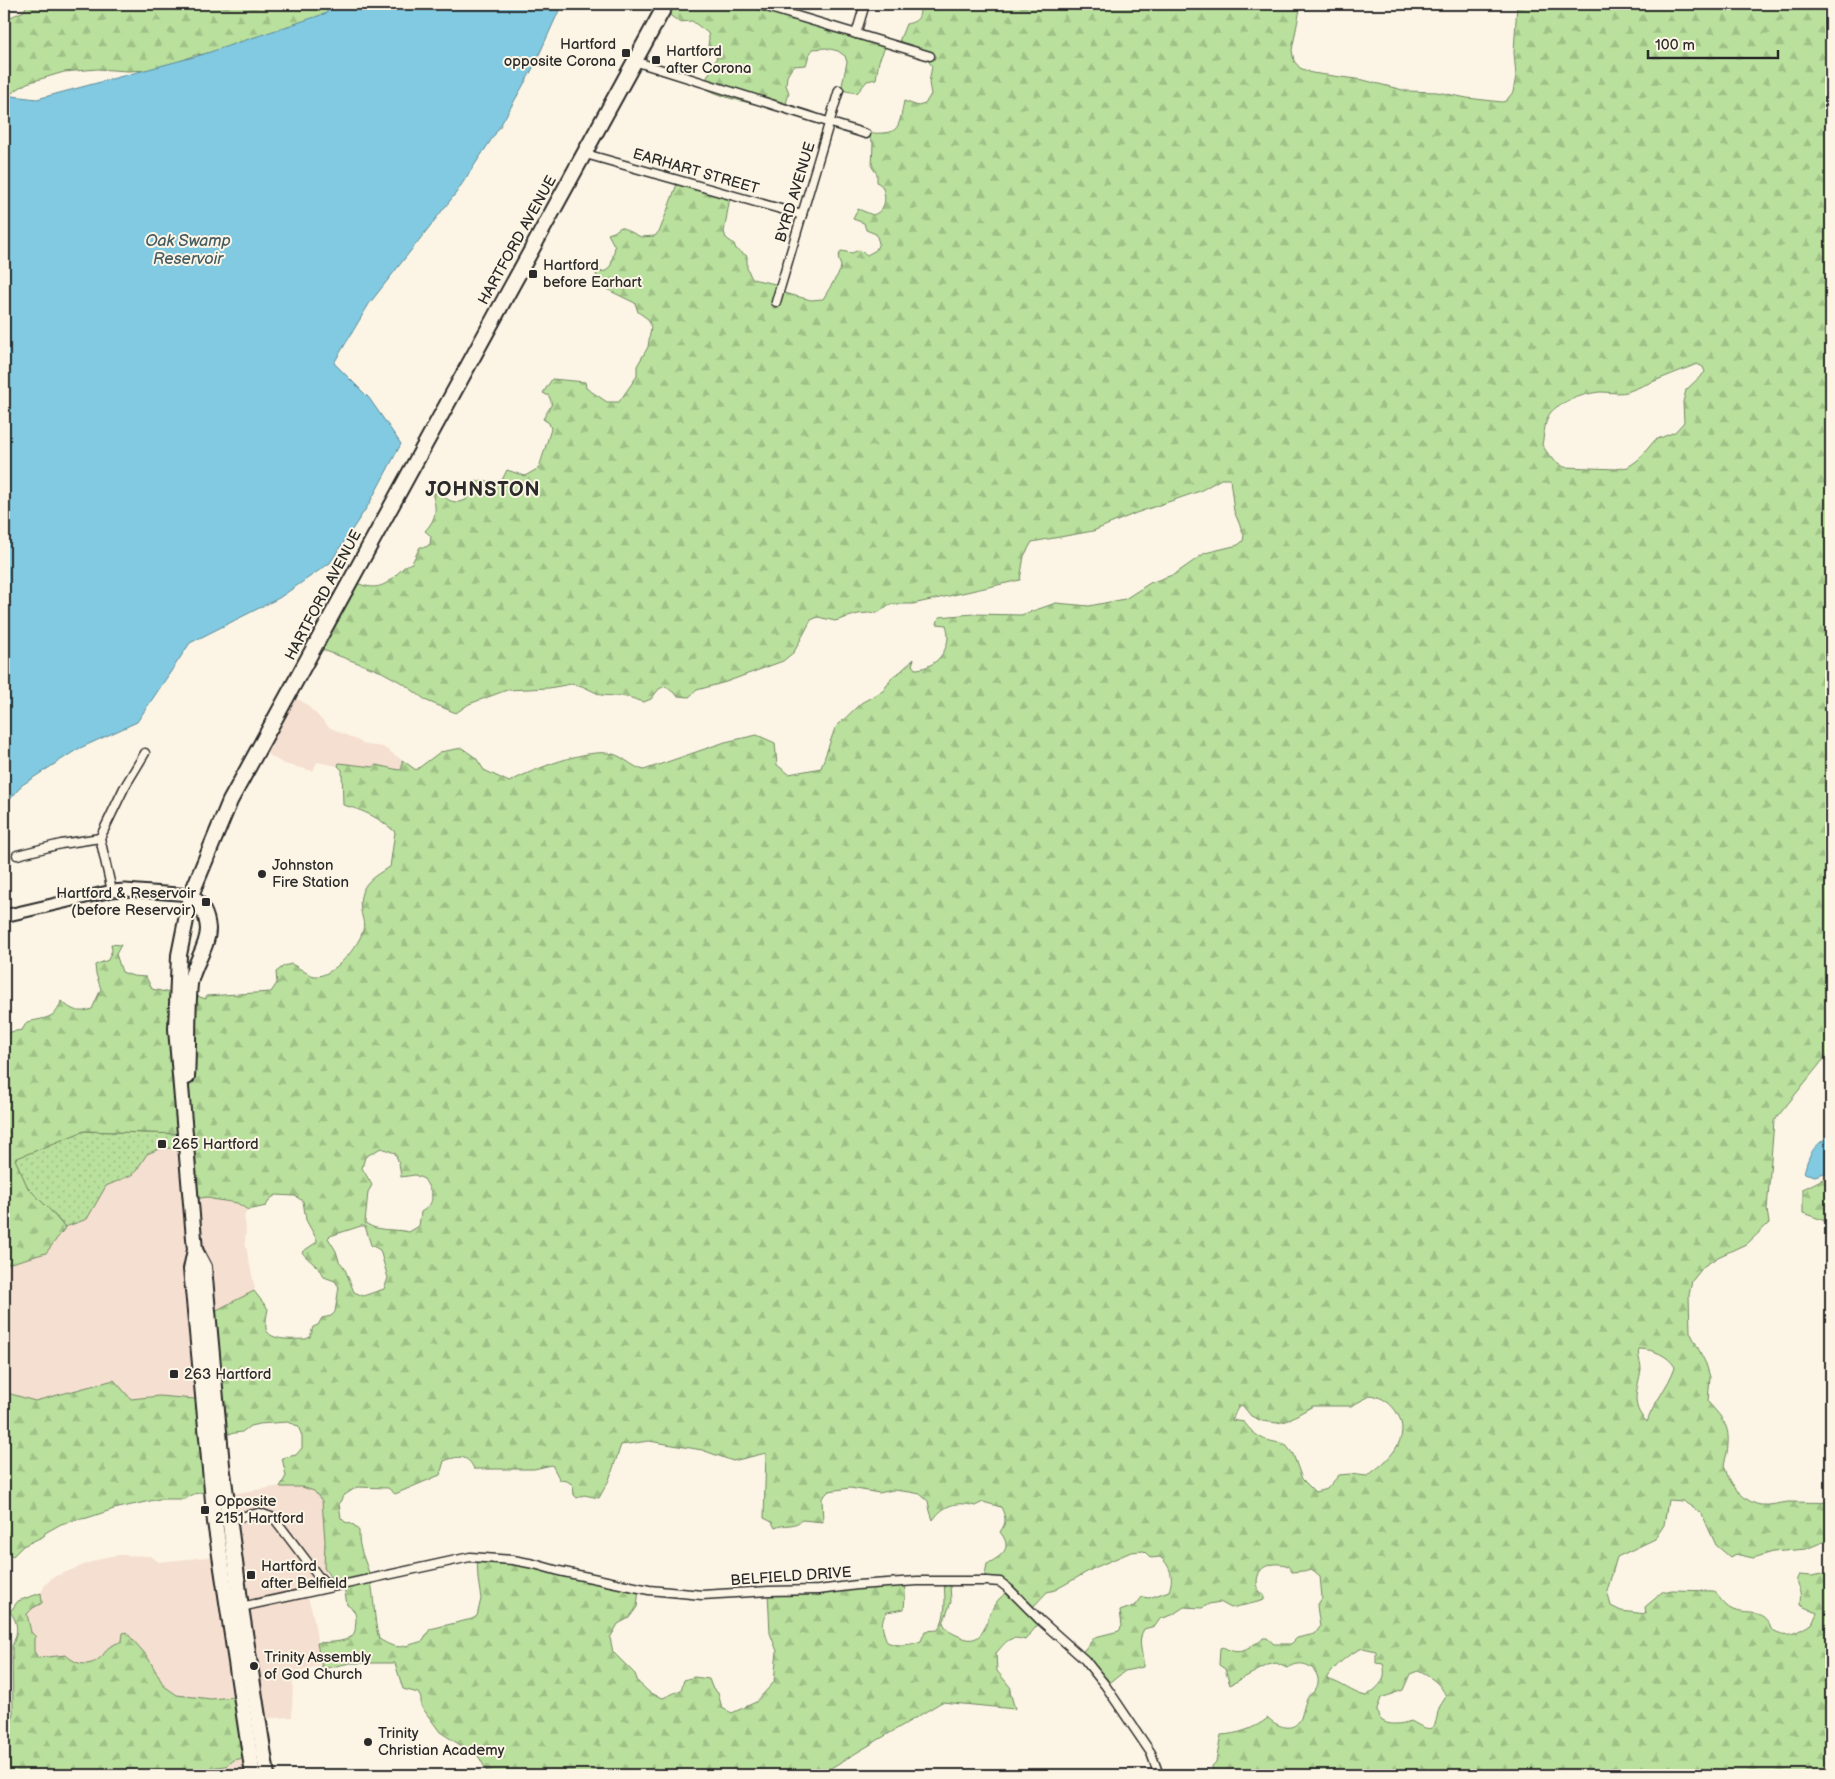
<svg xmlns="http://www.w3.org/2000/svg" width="1835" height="1779" viewBox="0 0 1835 1779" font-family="'Balsamiq Sans',sans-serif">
	<defs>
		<pattern id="grass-dots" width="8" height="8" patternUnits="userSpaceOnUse" patternTransform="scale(1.25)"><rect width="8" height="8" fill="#b9e09c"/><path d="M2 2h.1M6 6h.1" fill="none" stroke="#9fc087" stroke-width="1.8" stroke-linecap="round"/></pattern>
		<pattern id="forest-firs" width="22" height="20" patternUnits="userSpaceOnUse" patternTransform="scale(1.25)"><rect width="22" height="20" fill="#b9e09c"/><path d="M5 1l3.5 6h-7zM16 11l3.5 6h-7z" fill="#9fc087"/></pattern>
	</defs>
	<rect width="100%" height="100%" fill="#fcf5e5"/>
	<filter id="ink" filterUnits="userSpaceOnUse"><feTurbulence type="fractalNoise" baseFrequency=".02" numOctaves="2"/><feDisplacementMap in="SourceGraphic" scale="10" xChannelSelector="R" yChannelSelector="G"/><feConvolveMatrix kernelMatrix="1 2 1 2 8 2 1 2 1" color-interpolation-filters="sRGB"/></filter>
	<g filter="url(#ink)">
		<!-- built -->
		<g fill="#f5dfd0">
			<polygon points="291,695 306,704 329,727 367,745 383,747 402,760 402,769 399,770 376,765 373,767 339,763 338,766 317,762 313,771 284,764 264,752"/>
			<polygon points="182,1147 199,1199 207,1197 212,1199 237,1203 248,1210 244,1216 246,1228 245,1242 255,1289 253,1291 207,1400 159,1396 131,1399 80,1388 35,1401 4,1392 4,1265 46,1253 65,1227 87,1219 106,1186 134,1174 147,1154 159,1149"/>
			<polygon points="281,1486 302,1487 314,1491 322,1501 325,1541 324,1568 329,1587 307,1595 313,1614 321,1665 293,1673 292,1717 248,1719 243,1696 211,1699 177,1695 164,1686 147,1656 123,1633 122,1641 106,1649 103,1656 96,1662 87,1665 76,1663 61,1655 38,1658 34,1651 34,1638 31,1632 27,1614 33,1608 42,1603 41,1593 45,1585 53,1577 105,1557 119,1555 150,1556 159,1562 216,1556 226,1551 219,1496"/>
			<polygon points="250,1757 256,1775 205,1775 216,1767 226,1766 234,1760"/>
		</g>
		<!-- grass -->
		<polygon fill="url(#grass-dots)" stroke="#728664" points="84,1131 182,1134 182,1147 159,1149 147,1154 134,1174 106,1186 87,1219 65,1227 50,1210 28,1188 14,1159"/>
		<!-- forest -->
		<g fill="url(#forest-firs)" stroke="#728664" fill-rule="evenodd">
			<polygon points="27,4 337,4 336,16 229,52 195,55 169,66 148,70 128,71 97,69 64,72 27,83 4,98 4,20 24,11"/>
			<path d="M 667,4 L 756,4 L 887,43 L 879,61 L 876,79 L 867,81 L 857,93 L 841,90 L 847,62 L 845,56 L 838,51 L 826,48 L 813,49 L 809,55 L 806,65 L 793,66 L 787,76 L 786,85 L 789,93 L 784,111 L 779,110 L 729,98 L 705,89 L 703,87 C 707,75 714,67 717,56 L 714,49 L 708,46 L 709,38 L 708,33 L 692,21 L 679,22 L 664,11 Z"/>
			<path d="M 920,4 L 1301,4 L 1292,50 L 1294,61 L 1300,68 L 1312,73 L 1363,80 L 1407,91 L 1437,92 L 1467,98 L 1502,102 L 1506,101 L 1513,92 L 1516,76 L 1514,52 L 1517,4 L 1831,4 L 1831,1050 L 1774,1121 L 1767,1210 L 1769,1223 L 1748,1243 L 1718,1257 L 1704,1266 L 1692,1281 L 1689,1295 L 1690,1332 L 1706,1364 L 1710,1377 L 1708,1402 C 1725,1421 1731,1427 1727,1453 C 1726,1458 1723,1464 1725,1468 C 1729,1484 1745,1503 1761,1505 C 1770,1506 1780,1503 1788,1502 C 1803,1502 1817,1503 1831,1502 L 1831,1541 L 1823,1542 L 1806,1549 L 1773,1552 L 1753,1558 L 1735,1554 L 1730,1557 L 1716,1545 L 1702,1514 L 1683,1501 L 1668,1500 L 1664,1525 L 1655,1539 L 1617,1557 L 1607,1591 L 1611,1606 L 1621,1611 L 1646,1614 L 1645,1607 L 1663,1592 L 1672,1590 L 1714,1591 C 1719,1597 1724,1605 1731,1609 C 1746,1617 1764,1606 1771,1629 C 1789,1640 1795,1632 1812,1624 L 1817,1613 L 1800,1605 C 1800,1601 1801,1596 1800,1592 C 1798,1584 1794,1582 1799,1575 L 1812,1576 L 1828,1573 L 1831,1577 L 1831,1775 L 1213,1775 L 1212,1766 L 1216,1762 L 1221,1735 C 1238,1734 1254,1729 1268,1718 C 1277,1726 1293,1734 1301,1718 C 1303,1712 1304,1705 1307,1699 C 1309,1694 1312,1694 1315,1690 C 1324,1678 1312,1662 1298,1664 C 1295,1664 1290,1667 1287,1668 L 1276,1663 L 1268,1665 L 1230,1685 L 1225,1669 L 1219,1665 L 1220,1648 L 1223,1647 C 1234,1654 1245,1653 1253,1645 C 1257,1642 1260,1643 1263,1638 L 1267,1638 L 1274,1644 L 1291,1644 L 1297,1638 L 1315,1634 L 1320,1627 L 1317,1606 L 1322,1598 L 1320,1576 L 1313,1570 L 1292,1572 L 1288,1566 C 1279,1562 1261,1563 1258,1576 C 1256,1581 1258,1587 1259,1592 L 1264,1595 L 1264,1600 C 1253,1604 1243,1605 1231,1608 L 1220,1602 L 1209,1604 L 1202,1608 L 1184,1607 L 1172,1615 L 1160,1619 L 1155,1626 L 1144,1629 C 1136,1642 1144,1654 1143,1667 L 1125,1671 L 1107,1685 L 1080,1655 L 1095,1637 L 1119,1631 L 1122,1626 L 1120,1611 L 1136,1605 L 1142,1597 L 1149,1598 L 1169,1591 C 1174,1578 1171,1566 1160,1557 L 1151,1558 L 1144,1551 L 1131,1552 L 1094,1568 L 1055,1590 L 1047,1592 L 1031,1609 L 1041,1621 L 1025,1640 C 1009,1635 1007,1641 996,1653 L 997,1671 L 1011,1688 L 1010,1692 L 1015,1709 L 942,1702 L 819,1775 L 489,1775 L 479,1757 L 440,1732 L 421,1706 L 421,1698 L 418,1693 L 403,1689 L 395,1663 L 350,1663 L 322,1669 L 317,1643 C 327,1642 350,1643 354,1633 C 356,1630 355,1625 356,1621 C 356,1613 354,1609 347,1605 L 344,1586 L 333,1581 L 324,1568 L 325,1541 L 322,1501 L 314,1491 L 302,1487 L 280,1487 L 286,1476 L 282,1458 L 296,1455 L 302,1448 L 302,1436 L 298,1426 L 287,1422 L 259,1424 L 250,1426 L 242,1432 L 214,1436 L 218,1487 L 204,1492 L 194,1494 L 185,1499 L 159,1499 L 114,1509 L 87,1518 L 76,1520 L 61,1524 L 45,1533 L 44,1536 L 23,1546 L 13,1556 L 4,1553 L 4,1392 L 35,1401 L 114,1380 L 131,1399 L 159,1396 L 207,1400 L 203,1317 L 254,1291 L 268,1309 C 267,1314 265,1323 266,1329 C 270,1342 296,1339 306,1339 L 310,1337 L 313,1327 L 318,1325 L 322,1318 L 331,1316 L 335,1312 L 339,1287 L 335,1281 L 324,1277 C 321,1267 308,1261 302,1252 L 317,1242 L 317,1240 L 306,1220 L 303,1201 L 295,1196 L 276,1195 L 270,1199 L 266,1206 L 248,1210 L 237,1203 L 212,1199 L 207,1197 L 189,1200 L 181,1134 L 84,1131 L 15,1159 L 28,1188 L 50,1210 L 65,1228 L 46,1253 L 4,1265 L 4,1109 L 9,1098 L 4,1077 L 4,1033 L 22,1030 L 27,1022 C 44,1018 57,1019 61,1001 C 72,1010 78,1014 92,1009 L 101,989 L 96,974 L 95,965 L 108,960 L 112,950 L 111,944 L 121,945 L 116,954 L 122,972 L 133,976 L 146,977 L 152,989 L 170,993 L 174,997 L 194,995 L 206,999 L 206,996 L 271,992 L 277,983 L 276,972 L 284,966 L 291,964 C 299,967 307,975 315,976 C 332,978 360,945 363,930 C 365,923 362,918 361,911 C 357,887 371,877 390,867 L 395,832 C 380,818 363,810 343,805 L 342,770 L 338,766 L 339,763 L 373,767 L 376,765 L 399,770 L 402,769 L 402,760 L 416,770 L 440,752 L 462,748 L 476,758 L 484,770 L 509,782 C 532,770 588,747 613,754 C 624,757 632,767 644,770 L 725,742 L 757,735 L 775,743 L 777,765 L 789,774 L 821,768 L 835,728 L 861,703 L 883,691 L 893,676 L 900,672 L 914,659 L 912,665 L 915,669 C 932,669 947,655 948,637 C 948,633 947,628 946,625 L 937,624 L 939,617 L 973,614 L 1021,615 L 1056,603 L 1089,606 L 1125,599 L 1150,583 L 1175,574 L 1205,553 L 1238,545 L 1243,541 L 1244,535 L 1234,511 L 1230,479 L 1221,479 L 1200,491 L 1136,513 L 1093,531 L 1032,542 L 1024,556 L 1020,580 L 913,604 L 891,604 L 879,612 L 858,614 L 835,621 L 818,617 L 811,620 L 794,652 L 783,661 L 726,682 L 697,690 L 689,697 L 678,696 L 665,686 L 659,689 L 651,699 L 644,702 L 628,697 L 601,695 L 582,686 L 571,684 L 549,688 L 507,690 L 469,704 L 456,713 L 427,701 L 404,684 L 382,672 L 315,647 L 350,580 C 369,589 381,591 396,575 C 401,570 405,565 412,563 L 420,547 L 426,547 L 430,544 L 431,536 L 425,531 C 437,518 437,509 432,493 L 441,493 C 448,502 456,504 466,500 L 474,482 C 484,479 492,484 502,480 L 507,470 L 525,476 L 539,468 L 551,429 L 549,423 L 543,419 L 552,404 L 549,396 L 543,393 L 552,379 L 585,382 L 586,388 L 607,402 L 619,402 L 637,376 L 637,366 L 648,347 L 651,327 L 648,319 L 638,312 L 635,303 L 598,285 L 596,272 L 606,271 L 611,265 L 615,247 L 608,234 L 614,232 L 621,227 L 641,237 L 655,236 L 660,230 L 677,184 L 730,197 L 724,232 L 726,238 L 734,244 L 736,249 L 747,256 L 747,268 L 752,279 L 780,285 L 780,292 L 811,300 L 823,299 L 840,271 L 841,266 L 838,258 L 841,251 L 852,253 L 859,250 L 867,255 L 876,250 L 879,243 L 876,234 L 866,230 L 864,223 L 853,219 L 858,209 L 873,215 C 886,210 887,198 882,186 L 877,182 L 877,174 L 872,167 L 873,143 L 867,133 C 899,134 898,132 904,101 L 918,106 L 925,104 L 931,94 L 929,83 L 932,66 L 924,55 L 898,44 L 906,24 C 920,21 920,17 920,4 ZM 1697,364 L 1703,367 L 1705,372 L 1686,390 L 1683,402 L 1684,422 L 1675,432 L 1655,440 L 1638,460 L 1628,467 L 1616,469 L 1564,467 L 1551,458 L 1542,445 C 1544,436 1544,426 1548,417 C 1553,403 1586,393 1600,392 C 1609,392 1618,394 1627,392 ZM 381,1148 L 395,1153 L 399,1163 L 401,1177 L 415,1175 L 424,1179 C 432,1192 438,1202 421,1212 L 419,1226 L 409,1232 C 398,1229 388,1231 376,1228 C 372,1227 369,1225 365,1223 L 368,1192 L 372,1185 L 362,1168 L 365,1157 ZM 361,1226 L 365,1226 L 371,1245 L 380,1250 L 388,1278 L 384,1289 L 363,1296 L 354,1292 L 344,1267 L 339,1261 L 336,1251 L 328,1238 L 330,1236 ZM 1639,1349 C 1652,1349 1668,1355 1675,1367 C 1668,1387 1654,1402 1647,1422 C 1629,1405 1638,1389 1641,1369 C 1641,1362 1637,1356 1639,1349 ZM 1372,1395 C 1383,1398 1391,1403 1397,1413 C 1413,1439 1387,1462 1367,1476 L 1350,1474 L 1339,1475 L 1327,1489 L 1315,1492 L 1302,1479 L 1293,1454 L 1285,1444 C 1264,1440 1257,1439 1244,1422 L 1232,1420 L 1239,1405 L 1243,1406 L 1251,1416 L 1262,1421 L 1277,1423 L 1286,1421 L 1313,1406 L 1351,1406 ZM 649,1441 L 702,1450 L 733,1461 L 766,1453 L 764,1518 L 772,1522 L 775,1528 C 786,1523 792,1528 802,1520 L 823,1522 L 822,1498 L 829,1491 L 850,1488 L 879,1493 L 893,1490 L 910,1492 L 920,1494 L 928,1501 L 930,1511 L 933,1520 C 944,1504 958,1501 975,1506 L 983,1502 L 1001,1507 C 1006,1518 1007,1522 1000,1532 C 1014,1549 1001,1556 987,1564 L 984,1580 L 1006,1587 L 1009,1590 C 1004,1595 998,1599 995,1604 C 986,1618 985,1648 961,1637 C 952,1633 948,1632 943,1623 L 951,1602 L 950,1584 L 944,1582 C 945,1598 947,1616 938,1630 L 925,1631 L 921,1641 C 910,1645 898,1647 887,1642 C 883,1630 879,1623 887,1612 L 904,1609 L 906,1584 L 768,1593 L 770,1633 L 777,1651 L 774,1682 L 756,1702 L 732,1713 L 722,1708 L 718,1693 L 712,1687 L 709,1679 L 694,1677 L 684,1680 L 681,1690 L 663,1698 L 650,1693 L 638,1682 L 635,1674 L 613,1652 L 610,1638 L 618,1624 L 629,1618 L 637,1607 L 639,1589 L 512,1562 L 477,1557 L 478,1579 L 481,1599 L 477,1616 L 472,1619 L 430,1629 L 423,1641 C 401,1647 399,1651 379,1639 C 373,1618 375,1598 370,1577 C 366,1560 358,1550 359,1531 L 354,1525 L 345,1522 L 341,1518 L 339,1504 L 343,1496 L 357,1487 L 388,1488 L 395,1494 L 440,1475 L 444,1461 C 457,1456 468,1454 474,1469 L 534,1469 L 552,1465 L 560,1480 L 567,1481 L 573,1485 L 574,1495 L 577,1498 L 584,1495 L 599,1498 L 609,1480 L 621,1445 ZM 1363,1648 L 1376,1651 L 1376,1663 L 1383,1664 C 1388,1680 1378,1688 1366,1696 C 1352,1693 1342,1683 1327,1679 C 1334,1666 1349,1653 1363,1648 ZM 1418,1671 C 1431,1677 1440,1683 1446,1696 C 1444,1701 1439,1706 1438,1711 C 1435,1734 1429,1731 1411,1721 C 1400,1725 1378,1728 1377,1710 C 1377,1707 1380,1702 1381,1698 L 1403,1690 L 1410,1674 Z"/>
			<polygon points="1831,1175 1831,1223 1803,1213 1803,1189"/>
			<path d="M 41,1593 L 42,1603 L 33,1608 L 27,1614 L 31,1632 L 36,1637 L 34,1638 L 34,1651 L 38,1658 L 66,1655 C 76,1665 90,1668 101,1657 C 104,1655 105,1651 108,1648 C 112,1645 118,1643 122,1641 L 123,1633 L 126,1632 L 147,1656 L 164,1686 L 177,1695 L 211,1699 L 244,1696 L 252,1756 L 234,1760 L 226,1766 L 216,1767 L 205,1775 L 6,1775 L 13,1711 L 12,1646 C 18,1633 19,1623 10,1612 L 18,1601 Z"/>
		</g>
		<!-- water -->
		<g fill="#81cae1" stroke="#5f8a98">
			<polygon points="326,4 562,4 533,68 499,128 456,193 369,304 334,363 369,398 401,444 369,504 330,563 279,598 190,643 137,722 78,749 22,785 4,807 4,95 37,99 201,55 327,13"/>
			<path d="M 1831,1135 L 1831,1171 L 1815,1176 L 1804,1173 C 1809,1153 1813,1146 1831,1135 Z"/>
		</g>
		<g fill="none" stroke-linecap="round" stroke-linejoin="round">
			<!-- street casing -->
			<g stroke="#2b2b2b" stroke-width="11">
				<g id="street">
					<polyline points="757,4 930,56"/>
					<polyline points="856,34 865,4"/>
					<polyline points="634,61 866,134"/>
					<polyline points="582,153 802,215"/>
					<polyline points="776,302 839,90"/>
					<polyline points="17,855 61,844 100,838"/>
					<polyline points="112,891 100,838 124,788 145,753"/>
					<polyline points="215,1522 260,1513 274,1518 318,1576 325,1582 335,1584"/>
					<polyline points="241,1607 470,1557 513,1560 534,1564 559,1571 649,1590 702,1595 769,1591 818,1590 857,1585 917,1581 987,1581 1000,1582 1009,1589 1040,1620 1085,1660 1105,1685 1151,1753 1159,1775"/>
				</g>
			</g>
			<!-- secondary casing -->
			<g stroke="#2b2b2b" stroke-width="15">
				<polyline id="secondary" points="4,916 112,891 125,890 191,895"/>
			</g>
			<!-- highway casing -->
			<g stroke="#2b2b2b" stroke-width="18">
				<g id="highway">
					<path d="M 187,1077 C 189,1047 187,1013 190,984 C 193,964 208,948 208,929 C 207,914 201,905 191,895"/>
					<polyline points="195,1250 204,1267 222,1465 241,1607 267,1775"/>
					<polyline points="253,1775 215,1522 191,1269 195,1250 176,1029 179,955 191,895 230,801 666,4"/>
				</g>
			</g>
			<!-- street -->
			<use href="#street" stroke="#fcf5e5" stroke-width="8"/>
			<!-- secondary -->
			<use href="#secondary" stroke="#fcf5e5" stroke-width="11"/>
			<!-- highway -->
			<use href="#highway" stroke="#fcf5e5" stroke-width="14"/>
		</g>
	</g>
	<!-- markers -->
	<g fill="#2b2b2b" stroke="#fcf5e5" stroke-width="2">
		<rect x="621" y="48" width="10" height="10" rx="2.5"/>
		<rect x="651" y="55" width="10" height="10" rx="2.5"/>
		<rect x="528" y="269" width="10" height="10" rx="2.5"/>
		<circle cx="262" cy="874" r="5"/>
		<rect x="201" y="897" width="10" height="10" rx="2.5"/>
		<rect x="157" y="1139" width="10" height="10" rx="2.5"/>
		<rect x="169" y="1369" width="10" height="10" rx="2.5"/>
		<rect x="200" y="1505" width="10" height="10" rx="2.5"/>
		<rect x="246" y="1570" width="10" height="10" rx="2.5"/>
		<circle cx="254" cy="1666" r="5"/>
		<circle cx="368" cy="1742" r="5"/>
	</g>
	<g text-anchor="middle" stroke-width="4" stroke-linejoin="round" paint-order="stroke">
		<!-- poi labels -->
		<g font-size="15" fill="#2b2b2b" stroke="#fcf5e5" text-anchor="start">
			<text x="616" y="49" text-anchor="end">Hartford<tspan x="616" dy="17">opposite Corona</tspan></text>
			<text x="666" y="56">Hartford<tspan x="666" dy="17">after Corona</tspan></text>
			<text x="543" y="270">Hartford<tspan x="543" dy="17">before Earhart</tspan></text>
			<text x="272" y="870">Johnston<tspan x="272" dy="17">Fire Station</tspan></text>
			<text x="196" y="898" text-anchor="end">Hartford &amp; Reservoir<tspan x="196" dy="17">(before Reservoir)</tspan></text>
			<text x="172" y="1149">265 Hartford</text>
			<text x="184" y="1379">263 Hartford</text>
			<text x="215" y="1506">Opposite<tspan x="215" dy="17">2151 Hartford</tspan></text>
			<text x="261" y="1571">Hartford<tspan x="261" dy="17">after Belfield</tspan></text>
			<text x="264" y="1662">Trinity Assembly<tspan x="264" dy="17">of God Church</tspan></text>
			<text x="378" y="1738">Trinity<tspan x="378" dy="17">Christian Academy</tspan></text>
		</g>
		<!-- street labels -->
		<g font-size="15" fill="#2b2b2b" stroke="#fcf5e5">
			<text transform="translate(696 171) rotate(16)" y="5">EARHART STREET</text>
			<text transform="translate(795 192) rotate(-73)" y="5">BYRD AVENUE</text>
			<text transform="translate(517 240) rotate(-61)" y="5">HARTFORD AVENUE</text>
			<text transform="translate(323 595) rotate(-62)" y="5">HARTFORD AVENUE</text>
			<text transform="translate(791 1576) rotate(-4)" y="5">BELFIELD DRIVE</text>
		</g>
		<!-- water labels -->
		<g font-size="16" font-style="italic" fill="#455b62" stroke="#fcf5e5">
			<text x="188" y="246">Oak Swamp<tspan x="188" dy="18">Reservoir</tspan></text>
		</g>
		<!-- district labels -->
		<g font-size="20" font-weight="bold" letter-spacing="1" fill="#2b2b2b" stroke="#fcf5e5">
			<text x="483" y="496">JOHNSTON</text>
		</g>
	</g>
	<!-- margin -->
	<rect width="1835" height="1779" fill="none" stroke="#fcf5e5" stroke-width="20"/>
	<rect x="10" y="10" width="1815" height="1759" fill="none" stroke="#2b2b2b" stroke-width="2" filter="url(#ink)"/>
	<!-- scale -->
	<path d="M1648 50v8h130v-8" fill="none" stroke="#2b2b2b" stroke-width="2.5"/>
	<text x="1655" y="50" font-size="15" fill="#2b2b2b" stroke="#fcf5e5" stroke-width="4" paint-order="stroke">100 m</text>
</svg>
